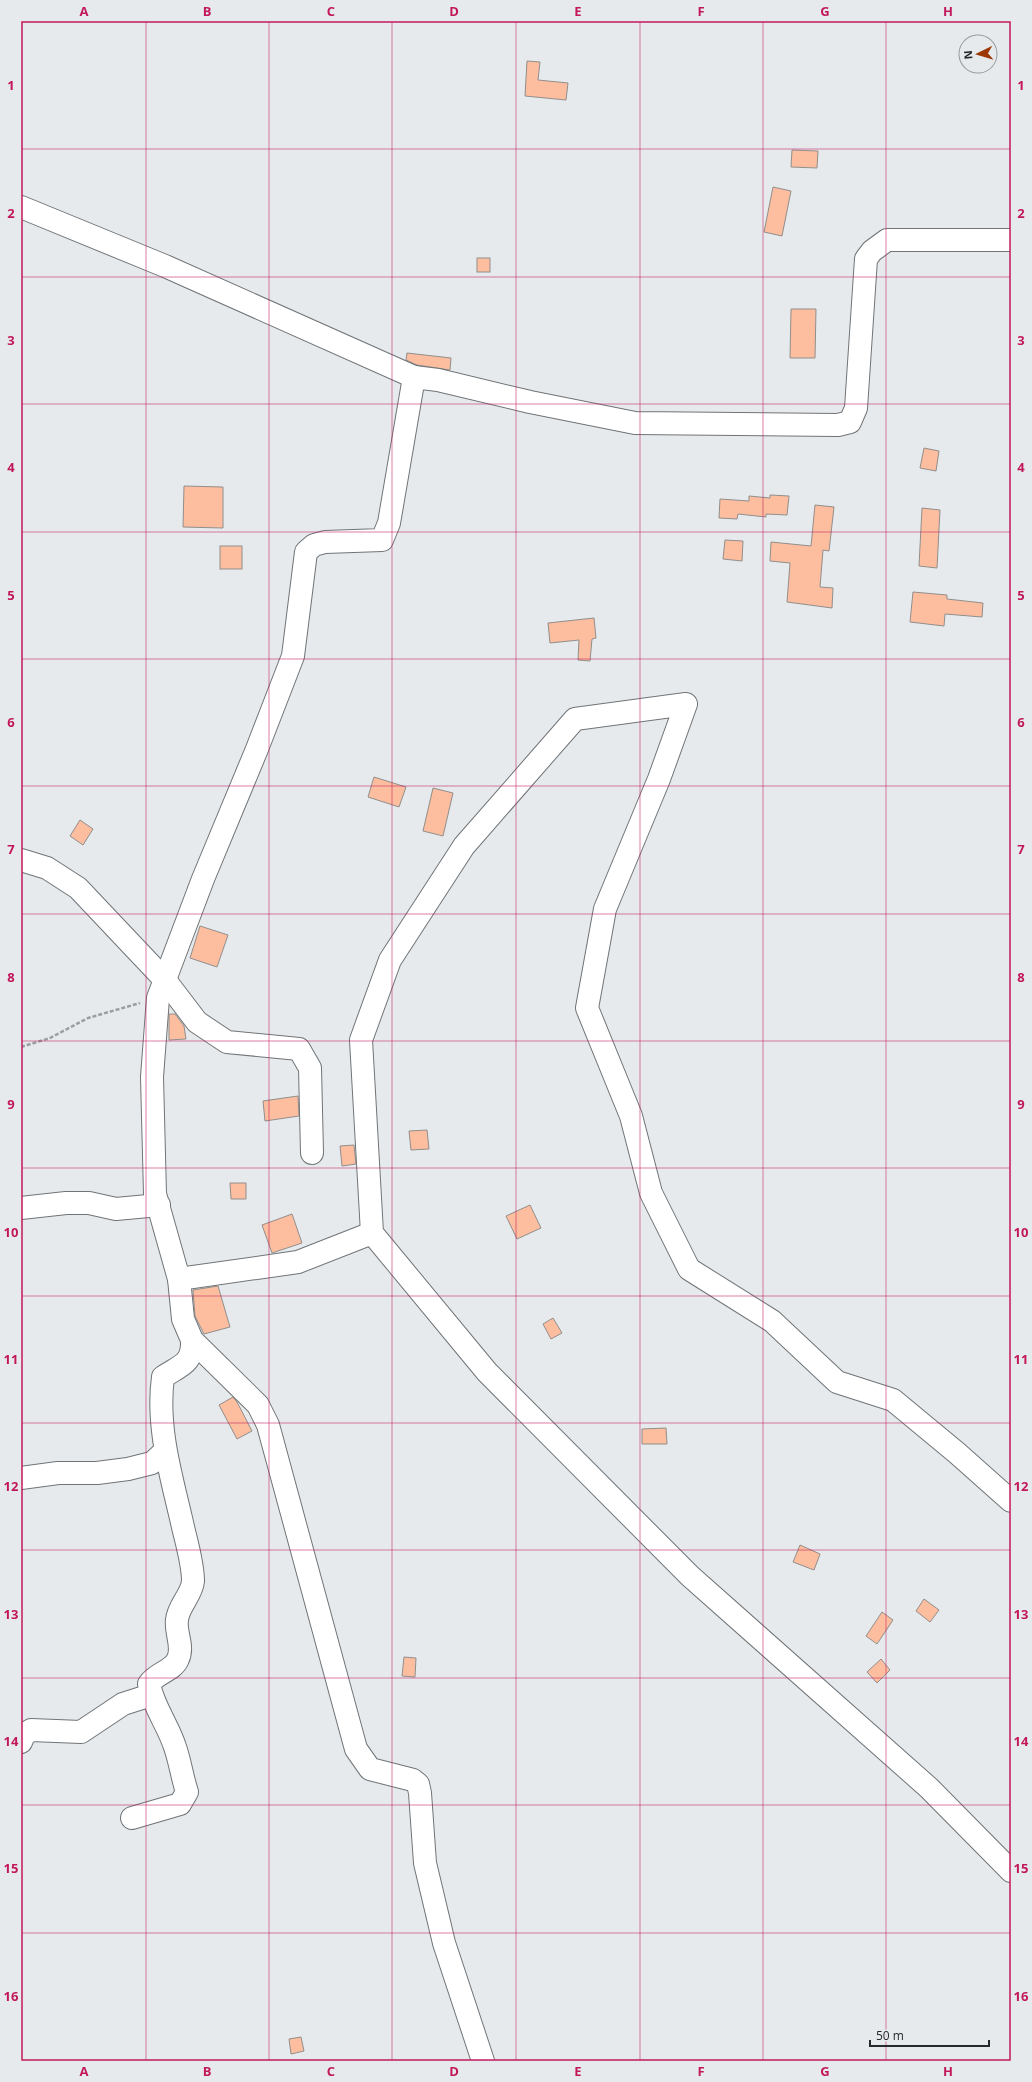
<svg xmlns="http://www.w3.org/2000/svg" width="1032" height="2082" viewBox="0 0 1032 2082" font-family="'Open Sans',sans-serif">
	<rect width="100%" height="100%" fill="#e6eaed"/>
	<!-- building -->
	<g fill="#fcbe9e" stroke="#928e8c">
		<polygon points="527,61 540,62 538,80 568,83 566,100 525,96"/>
		<polygon points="792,150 818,151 817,168 791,167"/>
		<polygon points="773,187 791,191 782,236 764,232"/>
		<rect x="477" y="258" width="13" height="14"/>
		<polygon points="791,309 816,309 815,358 790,358"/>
		<polygon points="407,353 451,358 450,370 417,365 406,360"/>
		<polygon points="924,448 939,451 936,471 920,468"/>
		<polygon points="184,486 223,487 223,528 183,527"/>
		<polygon points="770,495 789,496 787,515 766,514 766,517 738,514 737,519 719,518 720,499 749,501 749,496 770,498"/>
		<polygon points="815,505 834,507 829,551 823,550 820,587 833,588 832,608 787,602 790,563 770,561 771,542 811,546"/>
		<polygon points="922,508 940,510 937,568 919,566"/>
		<polygon points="725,540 743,541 742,561 723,559"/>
		<rect x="220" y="546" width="22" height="23"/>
		<polygon points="913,592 947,595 947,599 983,603 982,617 945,614 944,626 910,622"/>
		<polygon points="594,618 596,638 592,639 590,661 578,660 579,640 550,643 548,623"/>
		<polygon points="374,777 406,787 399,807 368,797"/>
		<polygon points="433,788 453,793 443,836 423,831"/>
		<polygon points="80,820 93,829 83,845 70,836"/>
		<polygon points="200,926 228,935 217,967 190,958"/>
		<polygon points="169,1014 175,1014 184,1026 186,1039 169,1040"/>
		<polygon points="298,1096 299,1116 265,1121 263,1101"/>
		<polygon points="427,1130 429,1149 411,1150 409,1131"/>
		<polygon points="354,1145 356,1164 342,1166 340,1146"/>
		<polygon points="230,1183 246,1183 246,1199 231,1199"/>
		<polygon points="530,1205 541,1228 517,1239 506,1216"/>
		<polygon points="292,1214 302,1243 272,1253 262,1225"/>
		<polygon points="218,1286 230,1327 204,1334 195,1316 193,1290"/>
		<polygon points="553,1318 562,1333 551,1339 543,1324"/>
		<polygon points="233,1397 237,1402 252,1431 237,1439 219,1405"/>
		<polygon points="666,1428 667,1444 642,1444 642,1429"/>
		<polygon points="800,1545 820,1554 814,1570 793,1562"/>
		<polygon points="924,1599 939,1610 930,1622 916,1611"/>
		<polygon points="882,1612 893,1620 877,1644 866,1636"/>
		<polygon points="404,1657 416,1658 415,1677 402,1676"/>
		<polygon points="881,1659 890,1670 877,1683 867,1672"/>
		<polygon points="301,2037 304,2051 291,2054 289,2039"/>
	</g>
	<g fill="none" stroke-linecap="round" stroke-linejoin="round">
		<!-- minor casing -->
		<g stroke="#707477" stroke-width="24">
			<g id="minor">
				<polyline points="21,207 165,266 414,377"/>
				<polyline points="21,860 47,868 78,888 165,980 197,1022 227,1042 299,1049 310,1068 312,1153"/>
				<polyline points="21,1208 66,1203 89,1203 116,1209 159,1205"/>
				<polyline points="179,1279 298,1262 372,1233"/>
				<polyline points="21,1478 58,1473 97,1473 128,1469 152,1463 165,1451"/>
				<polyline points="1011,1501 957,1453 893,1400 837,1382 772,1321 689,1269 651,1193 631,1116 587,1008 605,909 659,779 686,704 575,719 464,846 390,960 361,1040 372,1233 487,1372 690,1576 929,1788 1011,1871"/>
				<polyline points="21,1742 24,1735 31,1730 81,1732 123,1704 151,1695"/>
				<path d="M 132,1818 L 180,1804 L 187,1792 C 182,1777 180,1761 175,1747 C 168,1725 153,1706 149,1684 C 156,1673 173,1671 178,1659 C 184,1646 175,1633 177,1620 C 178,1606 192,1595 193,1581 C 193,1564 187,1544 183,1527 C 172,1478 156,1428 163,1377 C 181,1365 193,1364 192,1340"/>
				<polyline points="483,2061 444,1943 425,1863 420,1793 418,1784 413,1780 370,1769 356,1749 268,1425 258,1405 192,1340 183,1319 179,1279 155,1194 152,1077 158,998 203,879 257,749 293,656 306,552 314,545 325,542 382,540 389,523 414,377 438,380 530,402 635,423 838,425 850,422 856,408 866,259 872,251 887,240 1011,240"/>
			</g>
		</g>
		<!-- path -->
		<polyline stroke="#9b9ea1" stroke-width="2.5" stroke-dasharray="4 2" stroke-linecap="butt" points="21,1047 50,1038 88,1018 140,1003"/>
		<!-- minor -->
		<use href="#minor" stroke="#fff" stroke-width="22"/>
	</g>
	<!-- grid -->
	<path fill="none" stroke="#c2185b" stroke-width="1" stroke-opacity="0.55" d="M 146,21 L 146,2061M 269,21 L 269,2061M 392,21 L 392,2061M 516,21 L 516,2061M 640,21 L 640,2061M 763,21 L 763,2061M 886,21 L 886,2061M 21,149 L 1011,149M 21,277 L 1011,277M 21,404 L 1011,404M 21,532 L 1011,532M 21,659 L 1011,659M 21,786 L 1011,786M 21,914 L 1011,914M 21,1041 L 1011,1041M 21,1168 L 1011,1168M 21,1296 L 1011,1296M 21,1423 L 1011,1423M 21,1550 L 1011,1550M 21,1678 L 1011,1678M 21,1805 L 1011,1805M 21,1933 L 1011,1933"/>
	<!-- border -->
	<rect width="1032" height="2082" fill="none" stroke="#e6eaed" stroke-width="44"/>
	<!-- north arrow -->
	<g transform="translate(978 54) rotate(265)"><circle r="19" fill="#e6eaed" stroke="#999c9f"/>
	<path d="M0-3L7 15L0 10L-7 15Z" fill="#9c3805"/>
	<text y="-6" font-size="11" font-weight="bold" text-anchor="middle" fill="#262829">N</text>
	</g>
	<!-- scale -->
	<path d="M870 2040v6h119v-6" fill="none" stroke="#262829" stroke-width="2"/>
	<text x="876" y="2040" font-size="12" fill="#262829" stroke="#e6eaed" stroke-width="3" paint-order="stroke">50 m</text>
	<rect x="22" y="22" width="988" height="2038" fill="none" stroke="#c2185b" stroke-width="1.5"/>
	<g font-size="13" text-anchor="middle" font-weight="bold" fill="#c2185b">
		<text x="84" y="16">A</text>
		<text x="207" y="16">B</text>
		<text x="331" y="16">C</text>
		<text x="454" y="16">D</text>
		<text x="578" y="16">E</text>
		<text x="701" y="16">F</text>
		<text x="825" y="16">G</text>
		<text x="948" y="16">H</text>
		<text x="11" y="90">1</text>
		<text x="1021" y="90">1</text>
		<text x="11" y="218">2</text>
		<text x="1021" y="218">2</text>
		<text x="11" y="345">3</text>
		<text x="1021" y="345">3</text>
		<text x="11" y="472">4</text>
		<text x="1021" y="472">4</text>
		<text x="11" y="600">5</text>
		<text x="1021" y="600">5</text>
		<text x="11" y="727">6</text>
		<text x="1021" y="727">6</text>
		<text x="11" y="854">7</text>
		<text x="1021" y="854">7</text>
		<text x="11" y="982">8</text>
		<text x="1021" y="982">8</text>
		<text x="11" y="1109">9</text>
		<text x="1021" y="1109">9</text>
		<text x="11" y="1237">10</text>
		<text x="1021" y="1237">10</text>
		<text x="11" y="1364">11</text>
		<text x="1021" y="1364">11</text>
		<text x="11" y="1491">12</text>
		<text x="1021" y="1491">12</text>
		<text x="11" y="1619">13</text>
		<text x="1021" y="1619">13</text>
		<text x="11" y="1746">14</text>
		<text x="1021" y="1746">14</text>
		<text x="11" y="1873">15</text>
		<text x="1021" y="1873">15</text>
		<text x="11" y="2001">16</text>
		<text x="1021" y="2001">16</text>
		<text x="84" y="2076">A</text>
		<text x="207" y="2076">B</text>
		<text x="331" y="2076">C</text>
		<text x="454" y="2076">D</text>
		<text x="578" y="2076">E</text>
		<text x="701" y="2076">F</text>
		<text x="825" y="2076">G</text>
		<text x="948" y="2076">H</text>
	</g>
</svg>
